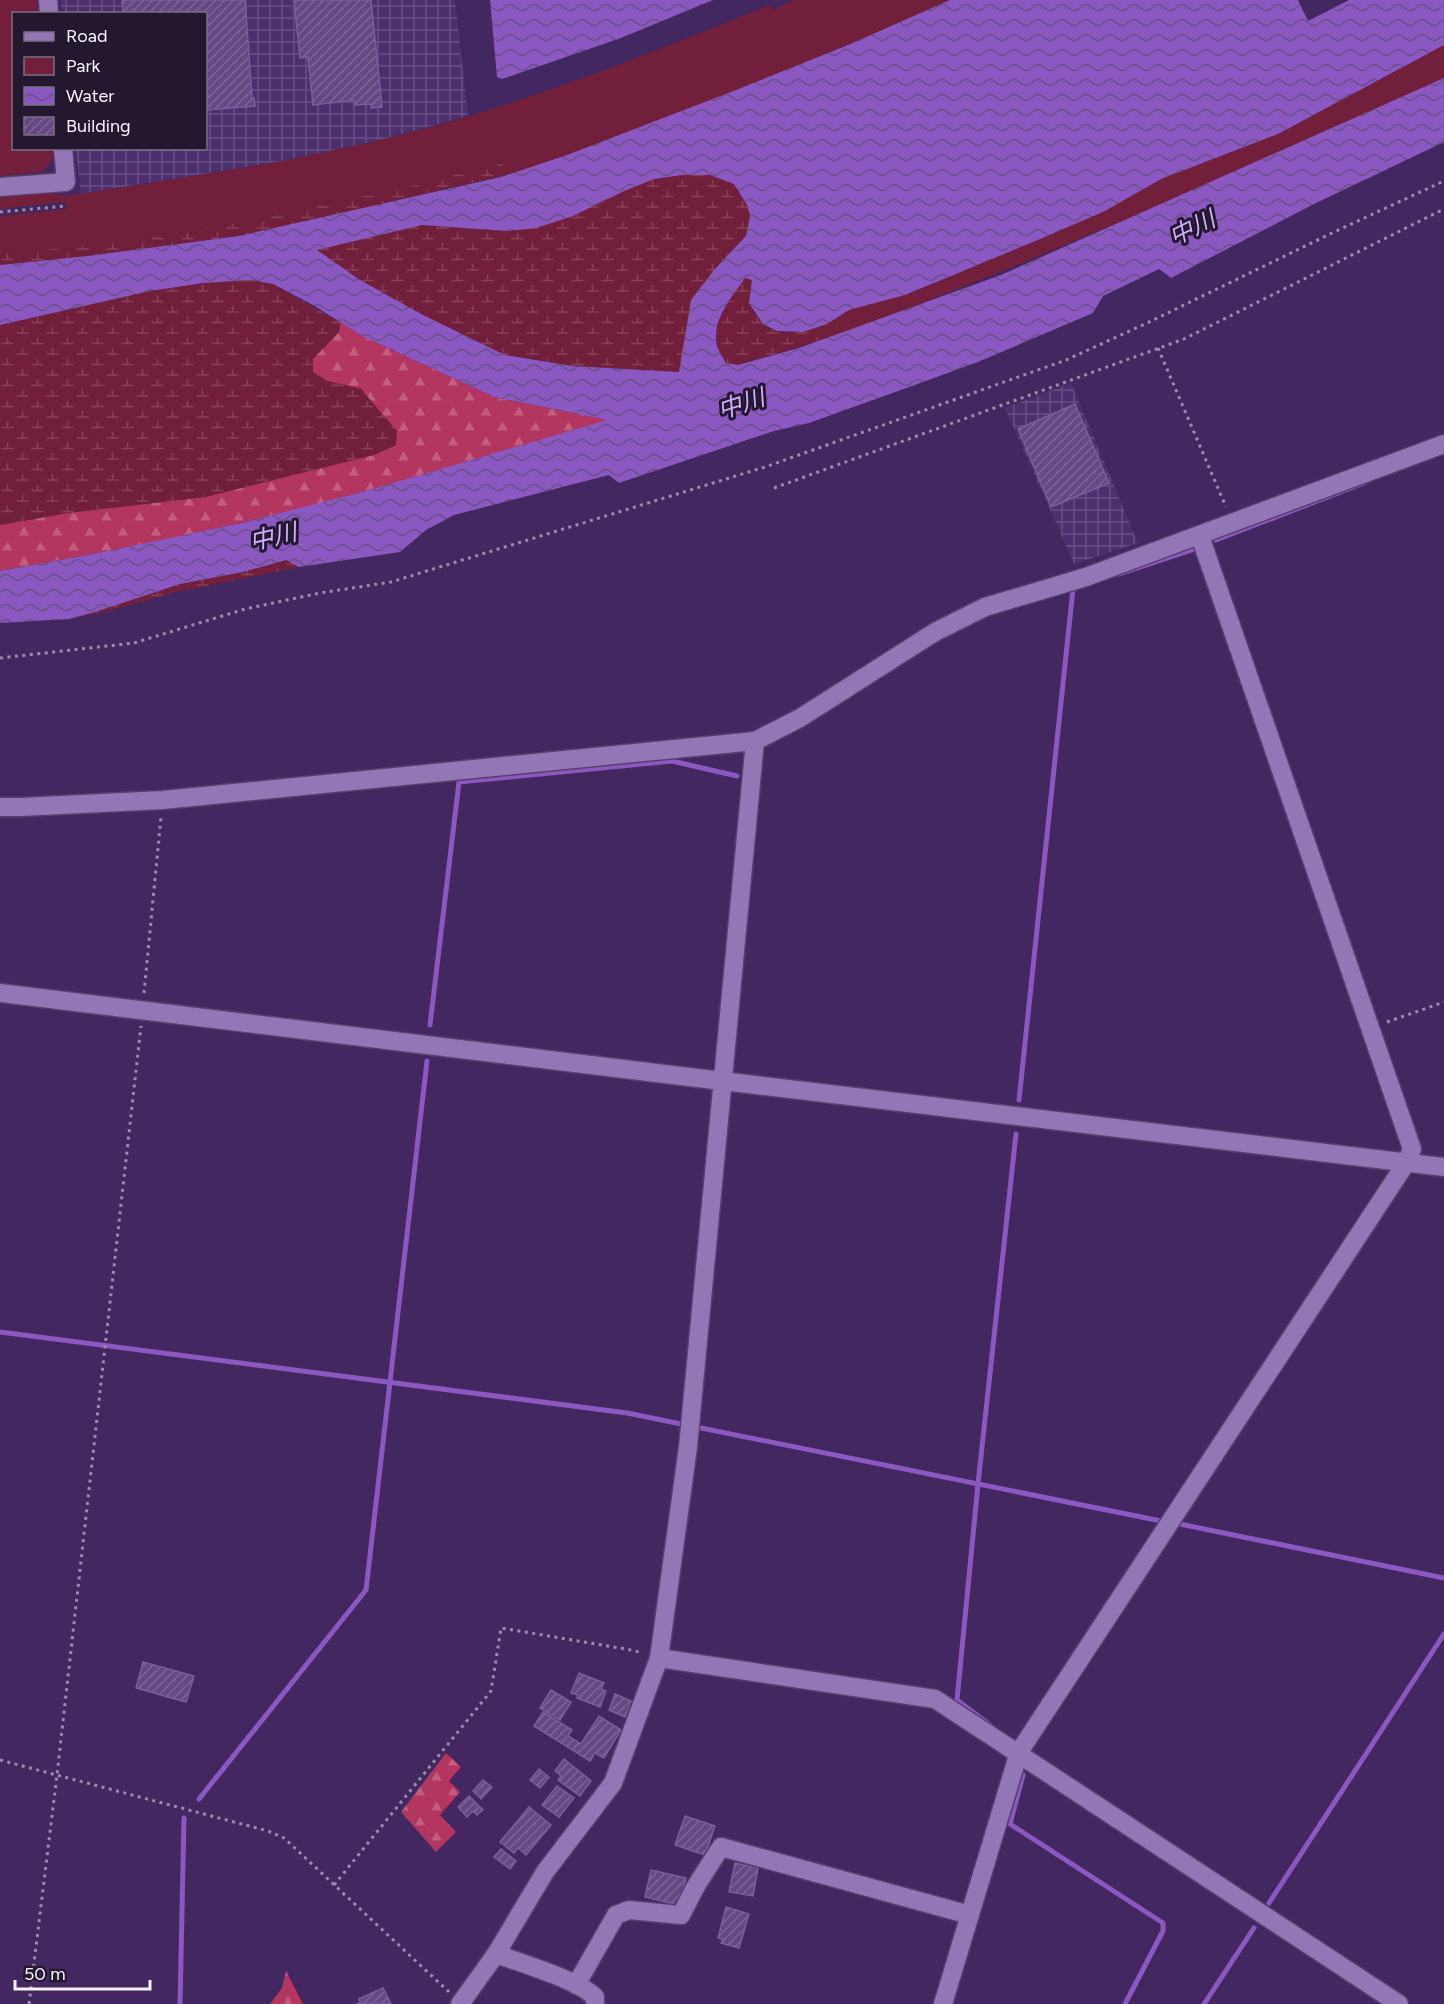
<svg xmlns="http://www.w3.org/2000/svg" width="1444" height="2004" viewBox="0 0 1444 2004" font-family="Figtree,'Noto Sans JP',sans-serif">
	<defs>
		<pattern id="industrial-grid" width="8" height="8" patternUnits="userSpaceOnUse" patternTransform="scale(1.5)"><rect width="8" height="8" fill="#4e2f6e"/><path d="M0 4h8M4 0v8" fill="none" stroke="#684e84"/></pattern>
		<pattern id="forest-firs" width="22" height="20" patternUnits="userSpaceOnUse" patternTransform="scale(1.5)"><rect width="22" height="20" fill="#b2365f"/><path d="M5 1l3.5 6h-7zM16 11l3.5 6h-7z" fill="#c15d7f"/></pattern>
		<pattern id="wetland-marsh" width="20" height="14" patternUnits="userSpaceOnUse" patternTransform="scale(1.5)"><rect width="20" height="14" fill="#721f3b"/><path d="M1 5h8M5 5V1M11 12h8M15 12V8" fill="none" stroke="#874058"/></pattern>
		<pattern id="water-waves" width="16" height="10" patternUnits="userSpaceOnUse" patternTransform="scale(1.5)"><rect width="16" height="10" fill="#8b57c1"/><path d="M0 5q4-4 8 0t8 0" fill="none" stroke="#6a5086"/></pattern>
		<pattern id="building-hatch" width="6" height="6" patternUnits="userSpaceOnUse" patternTransform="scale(1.5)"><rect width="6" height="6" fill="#644884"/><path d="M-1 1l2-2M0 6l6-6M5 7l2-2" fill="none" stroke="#7b6396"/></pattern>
	</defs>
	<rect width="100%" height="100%" fill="#432760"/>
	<!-- industrial -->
	<g fill="url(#industrial-grid)">
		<polygon points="61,0 455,0 468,116 381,140 277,162 81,194 76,149 206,148 206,14 62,13"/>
		<polygon points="1071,383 1138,543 1074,564 1005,408"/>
	</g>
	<!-- green -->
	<g fill="#721f3b">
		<polygon points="0,0 36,0 38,13 14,14 14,148 52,149 53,159 43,172 0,176"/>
		<path d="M 794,0 L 950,0 C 810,64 665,121 519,172 L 498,163 L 422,184 L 239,223 L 115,243 L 0,254 L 0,216 L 67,209 L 65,202 L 0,209 L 0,198 L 57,191 L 58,196 L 81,194 C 181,178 281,164 380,140 C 514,109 642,56 770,5 L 772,10 Z"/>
		<path d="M 1444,45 L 1444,78 L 1417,91 C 1220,178 1025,268 823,340 L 819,327 L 849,310 L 905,295 L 1038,240 L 1105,211 L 1161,179 L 1278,134 Z"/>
	</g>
	<!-- forest -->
	<g fill="url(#forest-firs)">
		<path d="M 340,322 L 364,337 L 494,397 L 608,420 C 485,457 362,495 236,524 C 158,542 79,557 0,571 L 0,525 L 67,513 L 205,497 L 373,455 L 396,445 L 361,389 L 327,381 L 313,372 L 313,359 L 339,332 Z"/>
		<polygon points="446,1753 461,1767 449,1781 460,1792 440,1815 456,1832 436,1852 401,1812"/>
		<polygon points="286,1971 303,2004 270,2004 282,1988"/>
	</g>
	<!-- wetland -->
	<g fill="url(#wetland-marsh)">
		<polygon points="498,163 519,172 352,211 239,236 88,256 0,265 0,254 115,243 239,223 422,184"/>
		<polygon points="682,175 710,175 734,184 747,205 750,216 746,236 714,270 685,344 679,372 572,366 505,355 421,314 360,280 316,250 422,225 507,231 654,179"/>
		<path d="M 745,277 L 752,279 L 749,303 C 753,309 757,318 763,324 C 777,337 802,332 819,327 L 823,340 L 738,365 L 726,363 C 723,357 719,352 717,346 C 711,320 732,297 745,277 Z"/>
		<polygon points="251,280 273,284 340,322 339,332 313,359 313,372 327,381 361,389 397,431 396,445 374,455 205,497 67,513 0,525 0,325 150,291 203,283"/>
		<polygon points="286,560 299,567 172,593 104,612 69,619 95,612 180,584 243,572"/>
	</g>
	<!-- water -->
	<g fill="url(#water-waves)" fill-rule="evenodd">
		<polygon points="490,0 713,0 621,38 502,79 497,77"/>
		<path d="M 950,0 L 1298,0 L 1308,21 L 1349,0 L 1444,0 L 1444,45 L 1278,134 L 1161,179 L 1105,211 L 1038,240 L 905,295 L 849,310 L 827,324 L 803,332 L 777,331 L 763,324 L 749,303 L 752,280 L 745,278 C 732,297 711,320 717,346 C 719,352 723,358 726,363 L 738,365 L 799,348 L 1001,275 L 1444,78 L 1444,142 L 1314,204 L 1171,278 L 1159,269 L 1103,296 L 1093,313 L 978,362 L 912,386 L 809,423 L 774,431 L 619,483 L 609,475 L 454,515 L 426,530 L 400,552 L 299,567 L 286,560 L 243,572 L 180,584 L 95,612 L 69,619 L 0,623 L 0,571 L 93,554 L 237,524 L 366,491 L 607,420 L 494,397 L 364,337 L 313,305 L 273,284 L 251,280 L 203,283 L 150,291 L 0,325 L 0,265 L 88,256 L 239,236 L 501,177 L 567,155 L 731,92 L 848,45 ZM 682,175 L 710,175 L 734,184 L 747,205 L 750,216 L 746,236 L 714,270 L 691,300 L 679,372 L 572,366 L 505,355 L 421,314 L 360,280 L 317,250 L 422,225 L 507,231 L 536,228 L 573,216 L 624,191 L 654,179 Z"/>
	</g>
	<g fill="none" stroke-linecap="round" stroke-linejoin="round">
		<!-- stream -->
		<g stroke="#8b57c1" stroke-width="5">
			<polyline points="1216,540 1364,483"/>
			<polyline points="1119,574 1192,550"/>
			<polyline points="430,1025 459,782 672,761 737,776"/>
			<polyline points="1019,1100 1073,589 1076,588"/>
			<polyline points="0,1332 627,1413 1166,1522"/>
			<polyline points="1175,1523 1444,1578"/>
			<polyline points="990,1725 957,1700 978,1484 1016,1134"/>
			<polyline points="1023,1775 1010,1824 1163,1923 1163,1931 1125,2004"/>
			<polyline points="199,1799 366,1590 427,1061"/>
			<polyline points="1269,1903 1444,1634"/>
			<polyline points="180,2004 184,1818"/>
			<polyline points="1204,2004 1254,1928"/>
		</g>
	</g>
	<!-- building -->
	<g fill="url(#building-hatch)" stroke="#7a5e9c" stroke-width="1.5">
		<polygon points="122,0 245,0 252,98 254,98 255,106 206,110 206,14 123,14"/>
		<polygon points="294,0 371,0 382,107 371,108 371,104 355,105 354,100 313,105 308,57 300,58"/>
		<polygon points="1075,404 1109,483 1051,507 1018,429"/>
		<polygon points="143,1662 194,1676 186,1702 136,1688"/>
		<polygon points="579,1673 604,1683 601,1689 606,1691 600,1707 577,1698 578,1695 571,1693"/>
		<polygon points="551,1690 571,1702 560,1720 540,1708"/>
		<polygon points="615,1694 631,1701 625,1717 609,1710"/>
		<polygon points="543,1712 572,1730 568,1736 581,1744 599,1716 621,1730 604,1758 595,1753 590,1761 534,1726"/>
		<polygon points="564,1759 591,1781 580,1796 558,1780 561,1776 555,1771"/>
		<polygon points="539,1769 549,1777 540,1788 530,1780"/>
		<polygon points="483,1780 492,1787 481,1799 473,1791"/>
		<polygon points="557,1786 574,1798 559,1817 542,1805"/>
		<polygon points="469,1796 483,1810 477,1815 473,1811 467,1817 458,1807"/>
		<polygon points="529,1807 551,1825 526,1855 518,1848 514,1853 500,1842"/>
		<polygon points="685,1816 715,1826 705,1855 675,1845"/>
		<polygon points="501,1849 516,1861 510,1869 494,1857"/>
		<polygon points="735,1863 758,1868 753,1896 729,1892"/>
		<polygon points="651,1870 686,1878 679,1905 645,1897"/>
		<polygon points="726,1907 749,1914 739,1948 721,1943 723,1939 718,1938"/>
		<polygon points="383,1988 391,2004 357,2004 360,2002 359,1999"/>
	</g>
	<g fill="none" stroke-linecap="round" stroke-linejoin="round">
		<!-- street casing -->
		<g stroke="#573f6b" stroke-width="21">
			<g id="street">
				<polyline points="48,0 49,14"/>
				<polyline points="0,187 66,182 63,148"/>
				<polyline points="0,807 21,807 163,800 755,741 800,718 935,632 985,607 1086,577 1444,444"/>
				<polyline points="659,1658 935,1699 1399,2004"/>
				<path d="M 496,1954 C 521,1963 578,1980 595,1997 L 595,2004"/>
				<polyline points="576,1985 616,1915 629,1910 681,1915 696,1886 721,1847 970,1915"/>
				<polyline points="460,2004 496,1954 545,1872 613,1783 659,1658 688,1447 755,741"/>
				<polyline points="943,2004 1019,1752 1406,1163 1412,1149 1200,536"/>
			</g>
		</g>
		<!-- secondary casing -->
		<g stroke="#573f6b" stroke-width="21">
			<polyline id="secondary" points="0,993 722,1081 1444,1167"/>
		</g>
		<!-- path -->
		<g stroke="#9b8bac" stroke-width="3" stroke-dasharray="3 4.5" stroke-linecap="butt">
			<polyline points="0,212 66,206"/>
			<polyline points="1158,348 1226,507"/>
			<polyline points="774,488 1184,339 1444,209"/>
			<polyline points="0,658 134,643 245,609 320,593 391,582 765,467 1066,360 1145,324 1332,233 1444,181"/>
			<polyline points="144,993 161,817"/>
			<polyline points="1387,1022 1444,1002"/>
			<polyline points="0,1760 268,1831 284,1838 449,1992"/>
			<polyline points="334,1885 491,1691 501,1628 631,1650 643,1653"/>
			<polyline points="29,2004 57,1775 141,1026"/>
		</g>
		<!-- street -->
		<use href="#street" stroke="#9376b6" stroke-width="18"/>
		<!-- secondary -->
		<use href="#secondary" stroke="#9376b6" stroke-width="18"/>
	</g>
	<g text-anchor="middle" stroke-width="6" stroke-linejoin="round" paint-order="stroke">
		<!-- water labels -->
		<g font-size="24" font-style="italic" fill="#d1adfd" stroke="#241831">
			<text transform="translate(1192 228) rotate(-26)" y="8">中川</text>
			<text transform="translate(741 404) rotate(-18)" y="8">中川</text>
			<text transform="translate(273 537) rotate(-13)" y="8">中川</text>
		</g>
	</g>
	<!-- legend -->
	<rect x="12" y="12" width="195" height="138" fill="#241831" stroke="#787082" stroke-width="1.5"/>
	<rect x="24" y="32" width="30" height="9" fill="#9376b6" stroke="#787082" stroke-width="1.5"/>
	<text x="66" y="42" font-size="18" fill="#f6f3fb">Road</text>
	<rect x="24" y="57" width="30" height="18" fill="#721f3b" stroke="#787082" stroke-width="1.5"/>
	<text x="66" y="72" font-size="18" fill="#f6f3fb">Park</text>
	<rect x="24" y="87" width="30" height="18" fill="url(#water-waves)" stroke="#787082" stroke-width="1.5"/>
	<text x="66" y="102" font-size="18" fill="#f6f3fb">Water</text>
	<rect x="24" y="117" width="30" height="18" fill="url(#building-hatch)" stroke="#787082" stroke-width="1.5"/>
	<text x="66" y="132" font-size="18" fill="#f6f3fb">Building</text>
	<!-- scale -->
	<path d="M15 1980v9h135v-9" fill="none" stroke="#f6f3fb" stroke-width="3"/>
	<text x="24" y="1980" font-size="18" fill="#f6f3fb" stroke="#241831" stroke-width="4.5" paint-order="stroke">50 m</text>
</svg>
